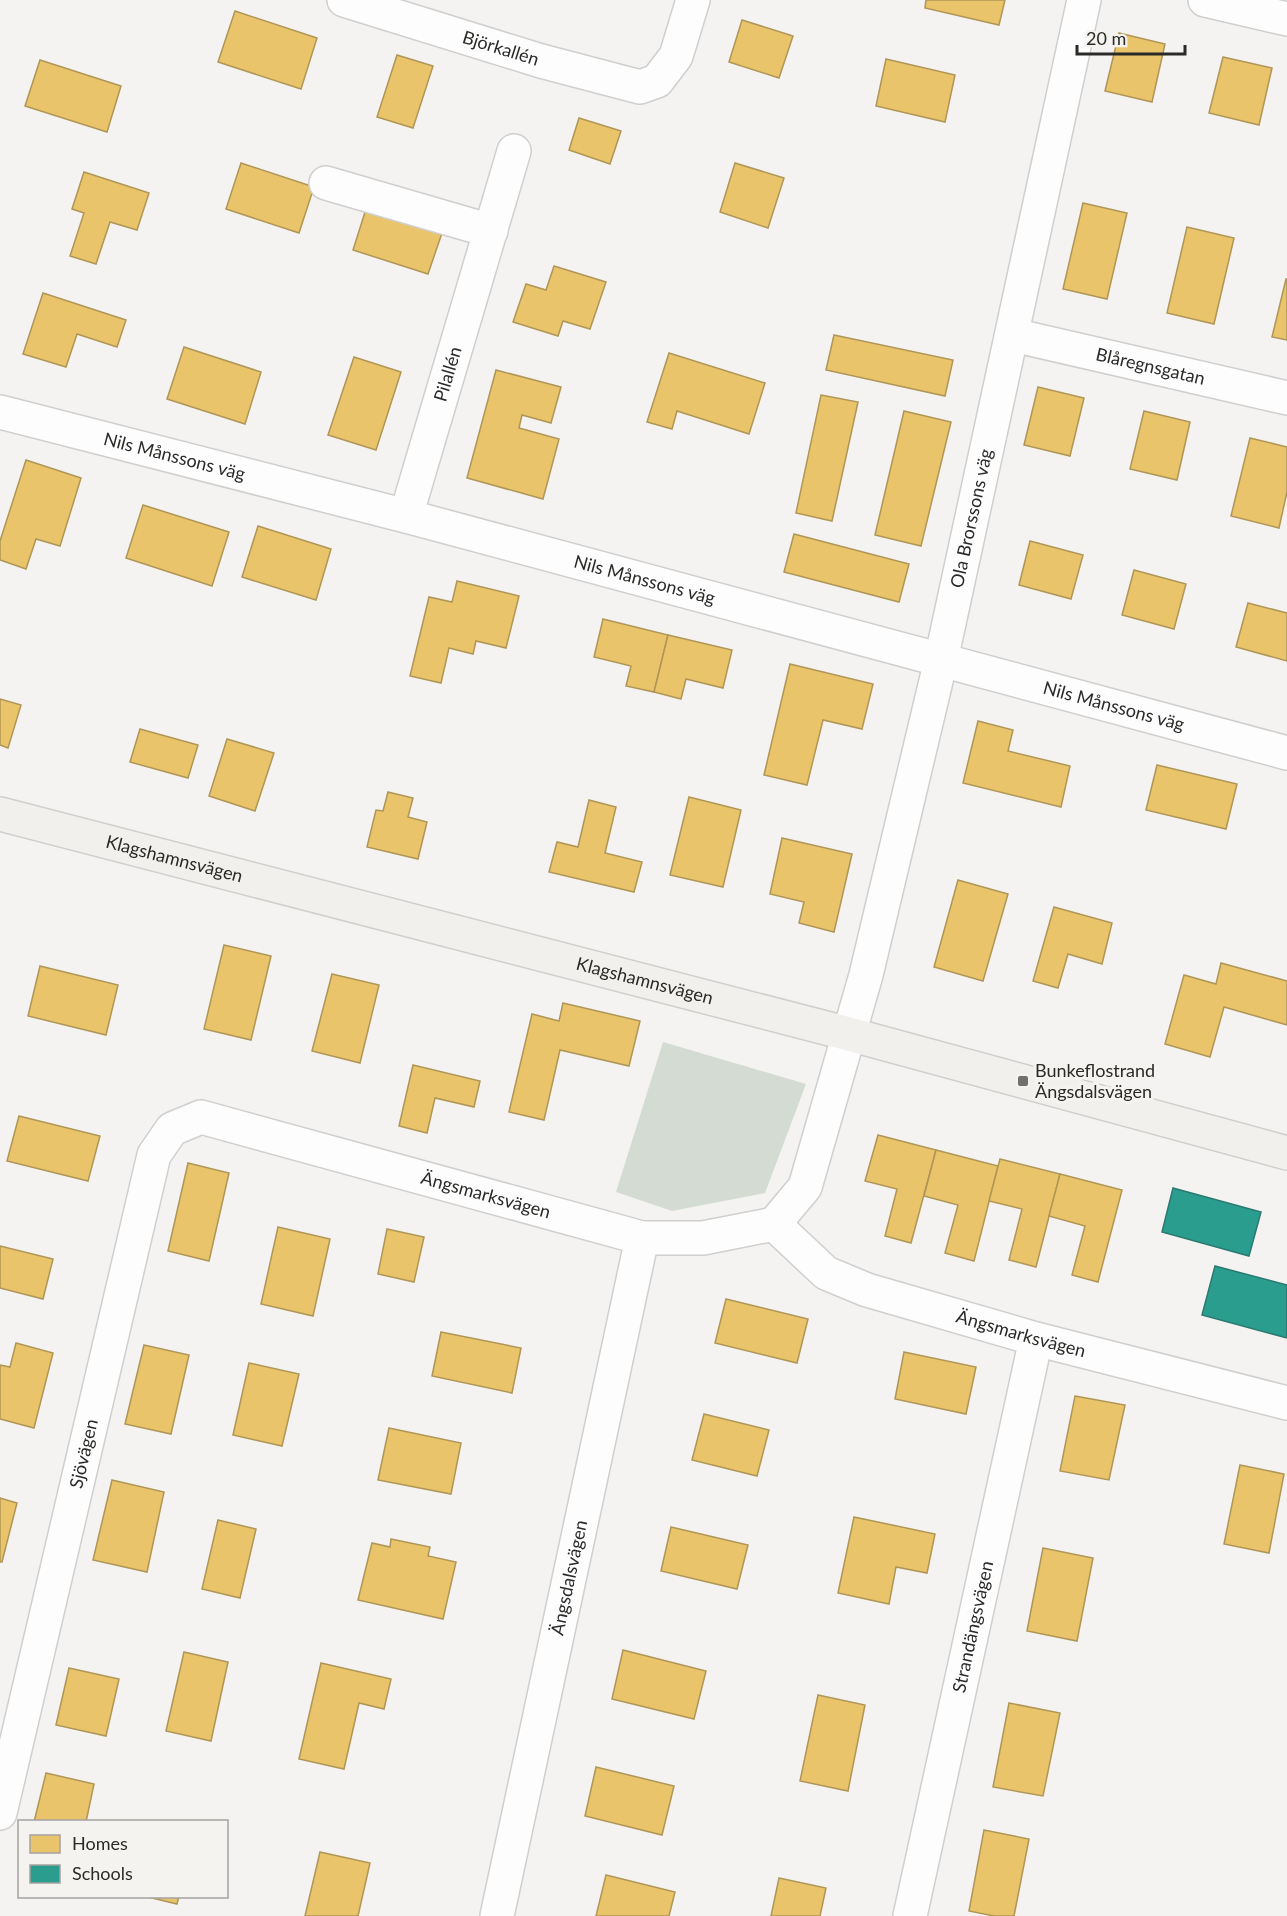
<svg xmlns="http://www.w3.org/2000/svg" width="1287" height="1916" viewBox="0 0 1287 1916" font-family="Lato,sans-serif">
	<rect width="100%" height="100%" fill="#f4f3f1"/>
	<!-- green -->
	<polygon fill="#d3dbd2" points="663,1042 806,1084 765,1193 672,1211 616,1192"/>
	<!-- homes -->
	<g fill="#e9c46a" stroke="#b09656" stroke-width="1.5">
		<polygon points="926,0 1005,0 999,25 925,8"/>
		<polygon points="235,11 317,38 301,89 218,62"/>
		<polygon points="742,20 793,36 779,78 729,62"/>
		<polygon points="1119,33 1165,44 1152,102 1105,91"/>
		<polygon points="397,55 433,66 413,128 377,117"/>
		<polygon points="1223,57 1272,68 1259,125 1209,113"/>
		<polygon points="886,59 955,75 945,122 876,106"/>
		<polygon points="40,60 121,86 107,132 25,106"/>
		<polygon points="579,118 621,131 610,164 569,150"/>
		<polygon points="241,163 314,187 299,233 226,209"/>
		<polygon points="735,163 784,178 768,228 720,212"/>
		<polygon points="84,172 149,193 137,230 110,222 96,264 70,256 84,213 72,209"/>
		<polygon points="1083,203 1127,213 1107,299 1063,289"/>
		<polygon points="366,209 442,233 428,274 353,250"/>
		<polygon points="1187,227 1234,238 1214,324 1167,313"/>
		<polygon points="554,266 606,282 590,329 563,321 558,336 513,322 526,284 546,290"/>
		<polygon points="1286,279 1287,279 1287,340 1272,337"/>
		<polygon points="43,293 126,320 117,347 77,334 66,367 23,354"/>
		<polygon points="834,335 953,360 945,396 826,370"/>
		<polygon points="184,347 261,372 245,424 167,399"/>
		<polygon points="669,353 765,383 749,434 677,411 672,429 647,422"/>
		<polygon points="354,357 401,372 376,450 328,435"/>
		<polygon points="496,370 561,387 551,423 522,415 519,428 559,439 543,499 467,478"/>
		<polygon points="1038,387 1084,398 1070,456 1024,445"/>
		<polygon points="821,395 858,402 832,521 796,513"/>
		<polygon points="904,411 951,422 921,546 875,535"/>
		<polygon points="1144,411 1190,422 1177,480 1130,469"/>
		<polygon points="1250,438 1287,447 1287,492 1279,528 1231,516"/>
		<polygon points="26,460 81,478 60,546 36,539 26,569 0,560 0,541"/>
		<polygon points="143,505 229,532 212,586 126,558"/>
		<polygon points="258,526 331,549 316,600 242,577"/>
		<polygon points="794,534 909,564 899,602 784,572"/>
		<polygon points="1030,541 1083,555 1071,599 1019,585"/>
		<polygon points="1134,570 1186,584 1174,629 1122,615"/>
		<polygon points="457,581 519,596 506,648 476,641 473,654 449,648 441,683 410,676 429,597 452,602"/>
		<polygon points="1248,603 1287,613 1287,661 1236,647"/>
		<polygon points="603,619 668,635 654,692 626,686 631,666 594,657"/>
		<polygon points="668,635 732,650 723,688 686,679 681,699 654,692"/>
		<polygon points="790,664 873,684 862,729 823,720 807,785 764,775"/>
		<polygon points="0,699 21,705 8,748 0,745"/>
		<polygon points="978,721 1013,730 1008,751 1070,766 1061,807 963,783"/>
		<polygon points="140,729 198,745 188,778 130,762"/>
		<polygon points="227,739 274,753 255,811 209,796"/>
		<polygon points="1157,765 1237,784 1226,829 1146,810"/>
		<polygon points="388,792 413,798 408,817 427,822 418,859 367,847 376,810 383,811"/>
		<polygon points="689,797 741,810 723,887 670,875"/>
		<polygon points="589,800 616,807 605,853 642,862 634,892 549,872 557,842 578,847"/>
		<polygon points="782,838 852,854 834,932 799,923 804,902 770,894"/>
		<polygon points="958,880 1008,894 983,981 934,967"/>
		<polygon points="1054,907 1112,923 1102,964 1068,954 1058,988 1033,981"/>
		<polygon points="224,945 271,956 251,1040 204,1029"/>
		<polygon points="1221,963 1287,981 1287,1025 1224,1007 1210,1057 1165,1044 1184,975 1216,984"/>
		<polygon points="40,966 118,985 106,1035 28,1016"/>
		<polygon points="332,974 379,985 360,1063 312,1051"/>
		<polygon points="563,1003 640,1021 629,1066 560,1050 544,1120 509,1112 532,1014 559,1021"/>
		<polygon points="413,1065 480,1081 474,1107 435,1098 427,1133 399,1126"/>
		<polygon points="19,1116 100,1136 88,1181 7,1161"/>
		<polygon points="878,1135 936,1150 911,1243 885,1236 897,1189 865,1181"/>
		<polygon points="936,1150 998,1166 974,1261 945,1253 958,1205 924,1196"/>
		<polygon points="1000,1159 1060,1174 1036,1267 1009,1260 1022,1209 989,1201"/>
		<polygon points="188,1163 229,1173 209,1261 168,1251"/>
		<polygon points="1060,1174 1122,1190 1098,1282 1072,1275 1085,1226 1049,1216"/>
		<polygon points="278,1227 330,1239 313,1316 261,1304"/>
		<polygon points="387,1229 424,1237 414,1282 378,1274"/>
		<polygon points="0,1246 53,1259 43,1299 0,1288"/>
		<polygon points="726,1299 808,1319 797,1363 715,1343"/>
		<polygon points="441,1332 521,1348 512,1393 432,1376"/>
		<polygon points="16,1343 53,1353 34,1428 0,1419 0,1365 10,1367"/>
		<polygon points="144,1345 189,1355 171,1434 125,1424"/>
		<polygon points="904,1352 976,1367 966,1414 895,1399"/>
		<polygon points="249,1363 299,1374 282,1446 233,1435"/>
		<polygon points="1075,1396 1125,1405 1109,1480 1060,1471"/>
		<polygon points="704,1414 769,1430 757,1476 692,1460"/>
		<polygon points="389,1428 461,1443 451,1494 378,1480"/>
		<polygon points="1240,1465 1284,1474 1269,1553 1224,1544"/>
		<polygon points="112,1480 164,1492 147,1572 93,1560"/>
		<polygon points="0,1498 17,1503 2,1562 0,1562"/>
		<polygon points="854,1517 935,1534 927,1573 896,1567 889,1604 838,1593"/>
		<polygon points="218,1520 256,1529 240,1598 202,1589"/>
		<polygon points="671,1527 748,1545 737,1589 661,1571"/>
		<polygon points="391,1539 430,1547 428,1556 456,1562 443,1619 358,1600 372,1543 390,1547"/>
		<polygon points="1043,1548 1093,1558 1077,1641 1027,1631"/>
		<polygon points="623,1650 706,1671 694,1719 612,1699"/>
		<polygon points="184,1652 228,1662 211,1741 166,1731"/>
		<polygon points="321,1663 391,1679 384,1709 359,1703 344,1769 299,1759"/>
		<polygon points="69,1668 119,1679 106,1736 56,1725"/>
		<polygon points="818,1695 865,1705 848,1791 800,1781"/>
		<polygon points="1009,1703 1060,1713 1043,1796 993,1787"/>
		<polygon points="596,1767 674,1786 662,1835 585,1816"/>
		<polygon points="46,1773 94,1784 86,1822 34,1822"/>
		<polygon points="984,1830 1029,1839 1014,1916 994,1916 969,1911"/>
		<polygon points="320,1852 370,1863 358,1916 305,1916"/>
		<polygon points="606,1875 675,1892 669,1916 596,1916"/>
		<polygon points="779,1878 826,1888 820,1916 771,1916"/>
		<polygon points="144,1896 179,1896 177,1904"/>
	</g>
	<!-- schools -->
	<g fill="#2a9d8f" stroke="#2a7a70" stroke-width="1.5">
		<polygon points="1173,1188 1261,1212 1249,1256 1162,1232"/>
		<polygon points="1215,1266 1287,1285 1287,1338 1202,1315"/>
	</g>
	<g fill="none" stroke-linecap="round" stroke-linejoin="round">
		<!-- street casing -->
		<g stroke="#d0cfce" stroke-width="36">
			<g id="street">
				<path id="s1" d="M 344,0 L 541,61 L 640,87 L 657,81 L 676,56 L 693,0"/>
				<polyline points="1205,0 1287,19"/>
				<polyline points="326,183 491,231"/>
				<path id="s2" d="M 1013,335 L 1287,398"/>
				<path id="s3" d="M 0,412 L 406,516 L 1287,753"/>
				<path id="s4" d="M 406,516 L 514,151"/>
				<path id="s5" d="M 774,1224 L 826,1273 L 867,1290 L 1036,1339 L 1287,1403"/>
				<path id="s6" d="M 0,1813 L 154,1155 L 172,1129 L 201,1117 L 642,1238 L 703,1238 L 774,1224 L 805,1187 L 866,975 L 941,660 L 1084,0"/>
				<path id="s7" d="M 497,1916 L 642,1238"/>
				<path id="s8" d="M 910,1916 L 1036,1339"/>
			</g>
		</g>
		<!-- secondary casing -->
		<g stroke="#d0cfce" stroke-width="36">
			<g id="secondary">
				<path id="s9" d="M 0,814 L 849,1034 L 1287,1153"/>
			</g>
		</g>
		<!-- street -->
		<use href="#street" stroke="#fdfdfd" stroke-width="33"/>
		<!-- secondary -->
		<use href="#secondary" stroke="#f1f0ed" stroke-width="33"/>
	</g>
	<!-- markers -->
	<rect fill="#71706e" stroke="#f5f3f0" stroke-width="2" x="1017" y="1075" width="12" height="12" rx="3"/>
	<g text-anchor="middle" stroke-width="6" stroke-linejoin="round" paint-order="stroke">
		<!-- street labels -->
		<g font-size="18" fill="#2a2a28" stroke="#f5f3f0">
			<text dy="6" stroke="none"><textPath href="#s1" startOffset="164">Björkallén</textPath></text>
			<text dy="6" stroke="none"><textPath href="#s2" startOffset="141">Blåregnsgatan</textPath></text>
			<text dy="6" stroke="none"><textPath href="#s4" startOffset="148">Pilallén</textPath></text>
			<text dy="6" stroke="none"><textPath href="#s3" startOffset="180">Nils Månssons väg</textPath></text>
			<text dy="6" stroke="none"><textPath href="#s6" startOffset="2067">Ola Brorssons väg</textPath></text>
			<text dy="6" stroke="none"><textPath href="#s3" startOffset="666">Nils Månssons väg</textPath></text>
			<text dy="6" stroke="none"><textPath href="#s3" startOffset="1152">Nils Månssons väg</textPath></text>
			<text dy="6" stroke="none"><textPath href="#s9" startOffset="180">Klagshamnsvägen</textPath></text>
			<text dy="6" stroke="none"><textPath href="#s9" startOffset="666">Klagshamnsvägen</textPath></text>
			<text dy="6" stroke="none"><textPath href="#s6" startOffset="1034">Ängsmarksvägen</textPath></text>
			<text dy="6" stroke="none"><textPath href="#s5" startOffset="276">Ängsmarksvägen</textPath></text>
			<text dy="6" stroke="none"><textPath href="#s6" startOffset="369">Sjövägen</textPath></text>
			<text dy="6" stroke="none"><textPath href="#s7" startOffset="346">Ängsdalsvägen</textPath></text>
			<text dy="6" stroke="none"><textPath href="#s8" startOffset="296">Strandängsvägen</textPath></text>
		</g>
		<!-- poi labels -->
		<g font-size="18" fill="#2a2a28" stroke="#f5f3f0" text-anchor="start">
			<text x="1035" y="1077">Bunkeflostrand<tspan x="1035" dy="21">Ängsdalsvägen</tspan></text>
		</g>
	</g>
	<!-- legend -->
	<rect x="18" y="1820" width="210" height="78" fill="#f5f3f0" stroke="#a4a3a0" stroke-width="1.5"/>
	<rect x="30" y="1835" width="30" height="18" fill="#e9c46a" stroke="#a4a3a0" stroke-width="1.5"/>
	<text x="72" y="1850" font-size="18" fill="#2a2a28">Homes</text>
	<rect x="30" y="1865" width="30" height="18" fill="#2a9d8f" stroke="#a4a3a0" stroke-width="1.5"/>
	<text x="72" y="1880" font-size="18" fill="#2a2a28">Schools</text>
	<!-- scale -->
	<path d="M1077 45v9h108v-9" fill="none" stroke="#2a2a28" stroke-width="3"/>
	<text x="1086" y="45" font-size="18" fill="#2a2a28" stroke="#f5f3f0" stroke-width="4.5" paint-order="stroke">20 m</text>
</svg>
